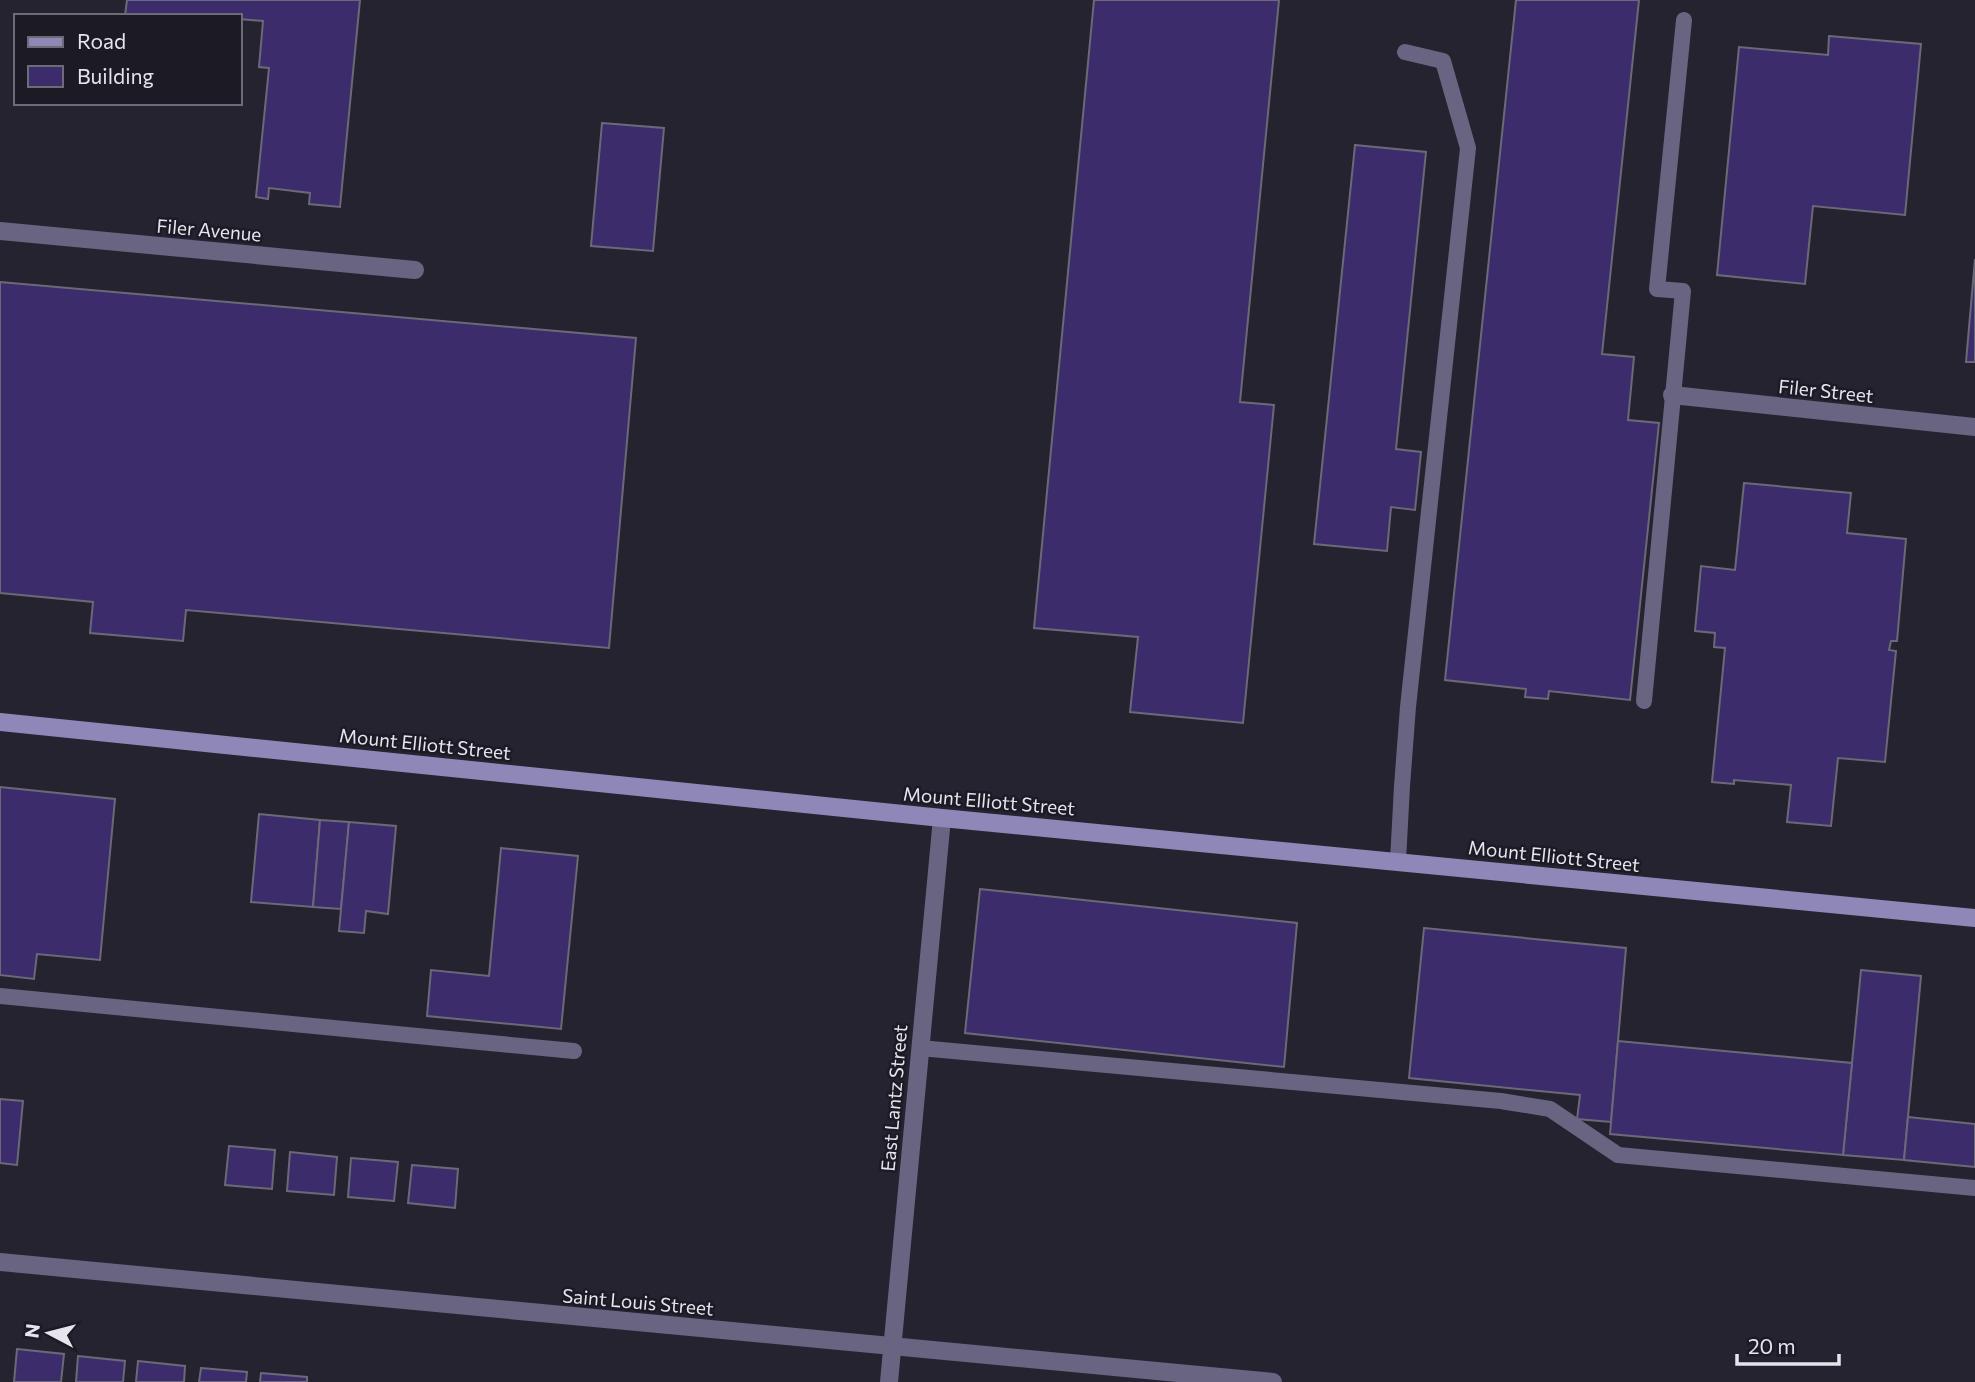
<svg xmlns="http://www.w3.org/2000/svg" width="1975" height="1382" viewBox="0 0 1975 1382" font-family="Commissioner,sans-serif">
	<rect width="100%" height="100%" fill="#25232f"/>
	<!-- building -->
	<g fill="#3d2c6c" stroke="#6b6977" stroke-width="2">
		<polygon points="127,0 360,0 340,207 309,204 310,193 269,188 268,199 256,197 269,68 259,67 263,21 240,19 240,16 125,16"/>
		<polygon points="1094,0 1279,0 1240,402 1274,405 1243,723 1130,712 1138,637 1034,628"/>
		<polygon points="1516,0 1639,0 1602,354 1634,357 1628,420 1659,423 1630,700 1549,691 1548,699 1525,697 1526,689 1445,680"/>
		<polygon points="1829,36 1921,44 1905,215 1813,206 1805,284 1717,275 1739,47 1828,55"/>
		<polygon points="602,123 664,128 653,251 591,246"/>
		<polygon points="1355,145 1426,152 1396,449 1421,452 1415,510 1391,507 1387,551 1314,544"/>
		<polygon points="1975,259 1975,362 1966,362"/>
		<polygon points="0,282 636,338 609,648 186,610 183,641 90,633 93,602 0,593"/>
		<polygon points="1744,483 1851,493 1847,533 1906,539 1897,641 1891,641 1889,650 1896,651 1885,762 1838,758 1831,826 1787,822 1791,785 1734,780 1734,784 1712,782 1725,648 1714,647 1715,633 1695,631 1701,566 1735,570"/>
		<polygon points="0,787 115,799 100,960 37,954 34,979 0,975"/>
		<polygon points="259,814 320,820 313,907 251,902"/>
		<polygon points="320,820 349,822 341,909 313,907"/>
		<polygon points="349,822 396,826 388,914 366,911 364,933 339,931"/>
		<polygon points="501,848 578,856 561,1029 427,1016 431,970 489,976"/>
		<polygon points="980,889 1297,923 1284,1067 965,1033"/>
		<polygon points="1424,928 1626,948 1611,1122 1577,1119 1580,1095 1409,1078"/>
		<polygon points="1861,970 1921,976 1904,1160 1843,1155"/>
		<polygon points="1618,1041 1852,1063 1843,1155 1610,1134"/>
		<polygon points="0,1099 23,1101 17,1165 0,1163"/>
		<polygon points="1908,1117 1975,1124 1975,1167 1904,1160"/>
		<polygon points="229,1146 275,1150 272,1189 225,1185"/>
		<polygon points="290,1152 337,1157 334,1195 287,1191"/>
		<polygon points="351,1158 398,1162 394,1201 348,1197"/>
		<polygon points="412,1165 458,1169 455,1208 408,1203"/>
		<polygon points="17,1349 64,1354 61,1382 14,1382"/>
		<polygon points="78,1356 125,1361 123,1382 76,1382"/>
		<polygon points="138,1361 185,1366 184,1382 136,1382"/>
		<polygon points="201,1368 247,1372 246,1382 199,1382"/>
		<polygon points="261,1373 307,1377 307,1382 260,1382"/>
	</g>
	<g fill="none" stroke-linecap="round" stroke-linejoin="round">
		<!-- lane -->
		<g stroke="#696482" stroke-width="16">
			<polyline points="1644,701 1683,291 1657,289 1684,20"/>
			<polyline points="1398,861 1402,786 1408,707 1468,148 1443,61 1405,52"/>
			<polyline points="0,996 574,1051"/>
			<polyline points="920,1048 1501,1101 1550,1109 1618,1155 1975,1188"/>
		</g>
		<!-- street -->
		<g stroke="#696482" stroke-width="18">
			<polyline points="0,231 415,270"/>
			<polyline points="1672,395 1975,427"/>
			<polyline points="0,1262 1273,1382"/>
			<polyline points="889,1382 942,818"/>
		</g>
		<!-- secondary -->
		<polyline stroke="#8f87b8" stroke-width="18" points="0,722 942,818 1975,918"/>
	</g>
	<g text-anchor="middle" stroke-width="5" stroke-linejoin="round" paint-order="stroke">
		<!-- street labels -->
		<g font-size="19" fill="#e6e5ed" stroke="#1c1a25">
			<text transform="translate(209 230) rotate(5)" y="7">Filer Avenue</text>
			<text transform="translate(1826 391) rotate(6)" y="7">Filer Street</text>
			<text transform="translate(425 744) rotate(6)" y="7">Mount Elliott Street</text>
			<text transform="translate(989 801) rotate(5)" y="7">Mount Elliott Street</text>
			<text transform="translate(1554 856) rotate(6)" y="7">Mount Elliott Street</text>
			<text transform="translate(894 1098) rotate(-85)" y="7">East Lantz Street</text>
			<text transform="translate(638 1302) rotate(5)" y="7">Saint Louis Street</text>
		</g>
	</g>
	<!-- legend -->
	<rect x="14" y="14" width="228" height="91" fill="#1c1a25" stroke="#6d6b75" stroke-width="2"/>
	<rect x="28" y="37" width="35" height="10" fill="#8f87b8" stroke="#6d6b75" stroke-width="2"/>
	<text x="77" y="49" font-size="21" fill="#e6e5ed">Road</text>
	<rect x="28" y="66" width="35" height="21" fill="#3d2c6c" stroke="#6d6b75" stroke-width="2"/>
	<text x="77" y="84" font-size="21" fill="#e6e5ed">Building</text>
	<!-- north arrow -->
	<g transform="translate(49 1333) rotate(277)" stroke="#1c1a25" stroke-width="5" paint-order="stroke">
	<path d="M0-5L12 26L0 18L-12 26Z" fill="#e6e5ed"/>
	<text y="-10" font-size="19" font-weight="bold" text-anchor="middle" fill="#e6e5ed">N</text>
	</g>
	<!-- scale -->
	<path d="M1737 1354v10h102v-10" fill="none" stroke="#e6e5ed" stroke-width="3.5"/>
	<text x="1748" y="1354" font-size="21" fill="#e6e5ed" stroke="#1c1a25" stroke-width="5" paint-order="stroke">20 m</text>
</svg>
